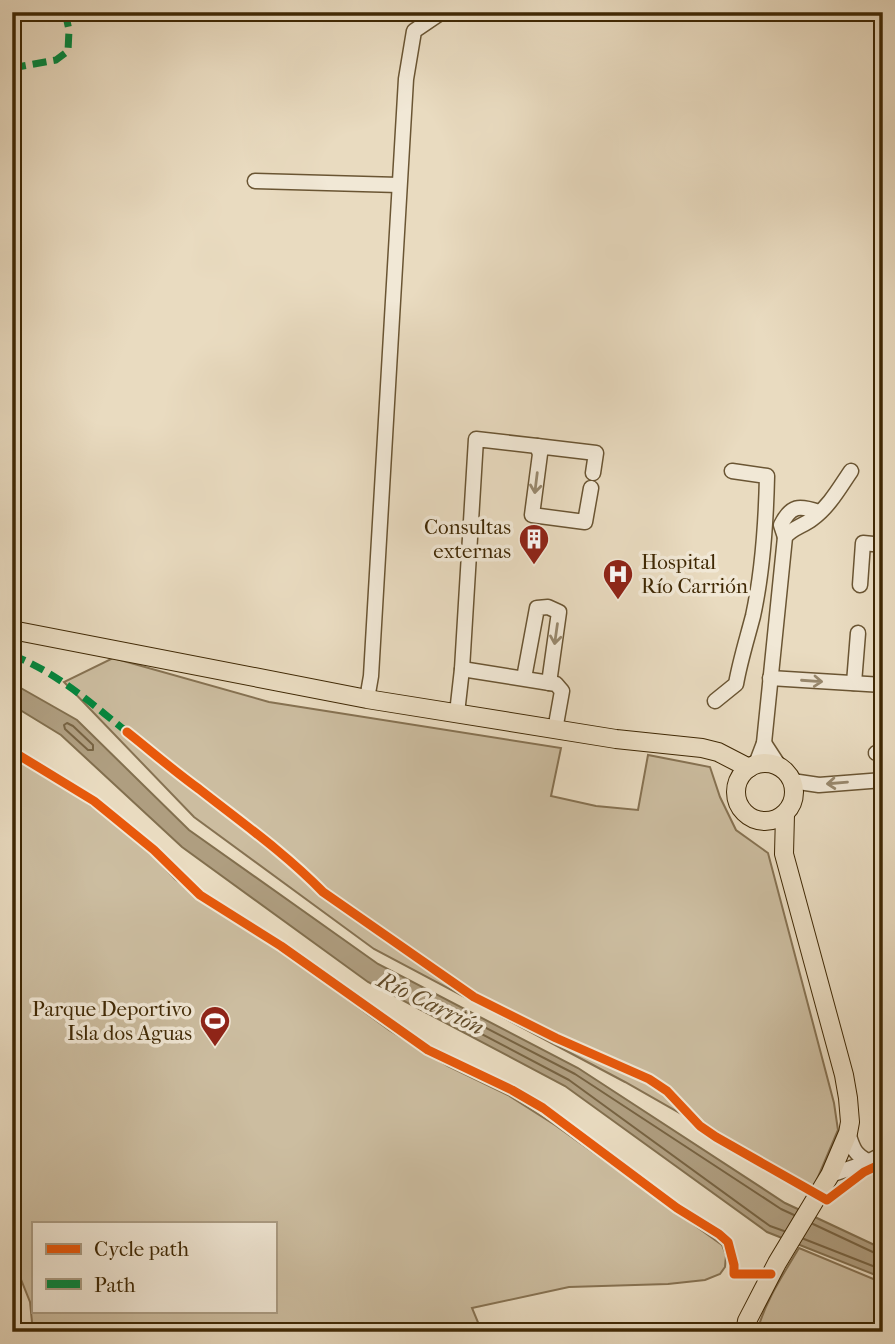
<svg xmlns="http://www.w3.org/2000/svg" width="895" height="1344" viewBox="0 0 895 1344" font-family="'IM FELL French Canon',serif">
	<rect width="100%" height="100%" fill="#e9dbc0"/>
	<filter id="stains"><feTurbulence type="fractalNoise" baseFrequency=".00286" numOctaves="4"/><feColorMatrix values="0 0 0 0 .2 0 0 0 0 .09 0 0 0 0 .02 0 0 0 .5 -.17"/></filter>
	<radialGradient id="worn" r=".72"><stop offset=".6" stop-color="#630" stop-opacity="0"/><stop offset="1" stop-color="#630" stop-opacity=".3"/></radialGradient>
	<!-- green -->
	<g fill="#ccbda0" stroke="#867252" stroke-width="2" fill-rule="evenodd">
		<polygon points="113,658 269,702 561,748 551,796 596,806 638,810 648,755 710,767 720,797 736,830 768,853 834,1103 838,1130 813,1189 625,1082 374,949 194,817 64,682"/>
		<path d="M 12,756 L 73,793 L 113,821 L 146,848 L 175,879 L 221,914 L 279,949 L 389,1030 L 448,1066 L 508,1095 L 555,1125 L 722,1245 L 726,1255 L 725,1267 L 720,1274 L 705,1280 L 668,1284 L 569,1287 L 472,1308 L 482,1332 L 33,1332 L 30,1302 L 12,1257 ZM 33,1223 L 275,1223 L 275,1311 L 33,1311 Z"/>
		<path d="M 799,1248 L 883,1283 L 883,1332 L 757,1332 C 765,1301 783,1275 799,1248 Z"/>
	</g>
	<!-- water -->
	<polygon fill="#af9e80" stroke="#826f4e" stroke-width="2" points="12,683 77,720 189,830 378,964 578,1068 785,1203 883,1249 883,1278 767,1232 565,1086 368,982 182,847 61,735 12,705"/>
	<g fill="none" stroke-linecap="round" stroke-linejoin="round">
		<!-- shore -->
		<g stroke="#776342" stroke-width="2">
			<polygon points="67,723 73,726 93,745 93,750 88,750 65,729 64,725"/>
			<polyline points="813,1224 877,1254 883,1255"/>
			<polyline points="784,1231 770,1226 569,1080 432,1008 431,1003 436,1002 575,1074 781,1209 794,1215"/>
			<polyline points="804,1239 883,1270"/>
		</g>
		<!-- minor casing -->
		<g stroke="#6a5533" stroke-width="17">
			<g id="minor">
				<polyline points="255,181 399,185"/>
				<polyline points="591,488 585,522 532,515 540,454 537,446 596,453 593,473"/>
				<path d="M 785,537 L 781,525 C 791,505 799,505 819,512"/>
				<polyline points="860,585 863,543 883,545"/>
				<polyline points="462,669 556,684 562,691 555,730"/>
				<polyline points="524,678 537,608 548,607 559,612 549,683"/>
				<polyline points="770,678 883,685"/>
				<polyline points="854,683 858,633"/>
				<polyline points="367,699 371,676 406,79 414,31 442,12"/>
				<path d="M 715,701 L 736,684 C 740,661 747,639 753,616 C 763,570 766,523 767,476 L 732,471"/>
				<polyline points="457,713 462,669 476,439 537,446"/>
				<polyline points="764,743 779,766"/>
				<polyline points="876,753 883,754"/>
				<path d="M 756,764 L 764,743 L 785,537 C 792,528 803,526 812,519 C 829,507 840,487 851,471"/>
				<polyline points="792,781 819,785 883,780"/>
				<path d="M 848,1133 C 853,1148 854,1154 868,1161"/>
				<polyline points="830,1175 866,1163 883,1154"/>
			</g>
		</g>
		<!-- major casing -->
		<g stroke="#3f2804" stroke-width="20">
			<g id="major">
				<polyline points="12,630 367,699 616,739 702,748 718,752 749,768"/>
				<circle cx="765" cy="792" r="29"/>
				<polyline points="745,1332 747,1321 777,1263 830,1175 848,1133 850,1122 848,1098 844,1075 784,854 785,814"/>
			</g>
		</g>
		<!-- minor -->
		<use href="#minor" stroke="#f1e8d6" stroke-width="14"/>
		<!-- major -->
		<use href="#major" stroke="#e9dbc0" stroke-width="18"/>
		<!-- quiet -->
		<g stroke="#00873e" stroke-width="7" stroke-dasharray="14 7" stroke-linecap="butt">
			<polyline points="12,68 56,60 68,51 69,30 65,12"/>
			<path d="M 12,655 C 56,672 91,703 127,732"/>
		</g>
		<!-- cycleway casing -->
		<g stroke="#f1e8d6" stroke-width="13">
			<g id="cycleway">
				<path d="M 127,732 C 151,751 174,771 199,789 C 241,822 285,853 323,892 L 474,997 L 556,1038 L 649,1079 L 667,1091 L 700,1126 L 716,1137 L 827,1200 L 864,1172 L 883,1163"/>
				<polyline points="12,751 94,801 154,850 200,895 281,946 428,1050 512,1090 543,1108 677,1208 719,1234 728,1242 734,1265 734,1274 771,1274"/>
			</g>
		</g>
		<!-- cycleway -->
		<use href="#cycleway" stroke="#e8590c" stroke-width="9"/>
	</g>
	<!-- one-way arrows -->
	<defs><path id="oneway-shaft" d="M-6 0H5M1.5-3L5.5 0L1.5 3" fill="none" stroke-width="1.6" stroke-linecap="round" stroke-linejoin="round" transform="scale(1.75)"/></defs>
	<g stroke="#98886d">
		<use href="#oneway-shaft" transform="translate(536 483) rotate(97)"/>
		<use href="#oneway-shaft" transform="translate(556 634) rotate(98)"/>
		<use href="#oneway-shaft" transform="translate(812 681) rotate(4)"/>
		<use href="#oneway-shaft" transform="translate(837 783) rotate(175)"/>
	</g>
	<!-- icons -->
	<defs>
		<g id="building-pin" transform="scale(1.575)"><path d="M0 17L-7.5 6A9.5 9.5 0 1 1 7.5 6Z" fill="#8f2418" stroke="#f1e8d6"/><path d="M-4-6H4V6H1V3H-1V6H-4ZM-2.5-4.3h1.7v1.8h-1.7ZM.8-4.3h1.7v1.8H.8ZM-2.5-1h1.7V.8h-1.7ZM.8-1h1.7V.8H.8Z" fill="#fff"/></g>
		<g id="hospital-pin" transform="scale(1.575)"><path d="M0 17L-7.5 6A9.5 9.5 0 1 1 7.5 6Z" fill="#8f2418" stroke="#f1e8d6"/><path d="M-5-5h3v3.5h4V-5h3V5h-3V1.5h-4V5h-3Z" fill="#fff"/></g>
		<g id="stadium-pin" transform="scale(1.575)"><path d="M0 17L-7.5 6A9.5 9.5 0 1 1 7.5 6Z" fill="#8f2418" stroke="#f1e8d6"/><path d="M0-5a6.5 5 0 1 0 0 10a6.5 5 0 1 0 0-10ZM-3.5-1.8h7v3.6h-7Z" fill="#fff"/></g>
	</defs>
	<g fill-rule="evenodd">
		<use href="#building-pin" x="534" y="539"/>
		<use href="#hospital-pin" x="618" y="574"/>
		<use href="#stadium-pin" x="215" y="1021"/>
	</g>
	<g text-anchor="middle" stroke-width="7" stroke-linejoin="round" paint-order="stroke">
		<!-- poi labels -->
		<g font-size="21" fill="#3f2804" stroke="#f1e8d6" text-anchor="end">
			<text x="511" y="534">Consultas<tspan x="511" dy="24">externas</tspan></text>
			<text x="641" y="569" text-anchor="start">Hospital<tspan x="641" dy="24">Río Carrión</tspan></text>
			<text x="192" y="1016">Parque Deportivo<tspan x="192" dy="24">Isla dos Aguas</tspan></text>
		</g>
		<!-- water labels -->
		<g font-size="23" font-style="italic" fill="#614b29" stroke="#f1e8d6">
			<text transform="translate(431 1003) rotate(26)" y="8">Río Carrión</text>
		</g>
	</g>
	<!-- margin -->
	<rect width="895" height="1344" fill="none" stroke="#e9dbc0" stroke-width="42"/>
	<rect x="14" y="14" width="867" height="1316" fill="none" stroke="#3f2804" stroke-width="3.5"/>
	<rect x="21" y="21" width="853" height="1302" fill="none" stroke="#3f2804" stroke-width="2"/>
	<!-- legend -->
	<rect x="32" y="1222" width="245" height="91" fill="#f1e8d6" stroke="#aa9b82" stroke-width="2"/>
	<rect x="46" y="1244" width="35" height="10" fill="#e8590c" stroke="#aa9b82" stroke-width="2"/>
	<text x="94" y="1256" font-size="21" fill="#3f2804">Cycle path</text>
	<rect x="46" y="1279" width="35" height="10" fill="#00873e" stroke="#aa9b82" stroke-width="2"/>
	<text x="94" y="1292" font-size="21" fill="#3f2804">Path</text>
	<rect width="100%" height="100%" filter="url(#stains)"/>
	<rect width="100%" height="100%" fill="url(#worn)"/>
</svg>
